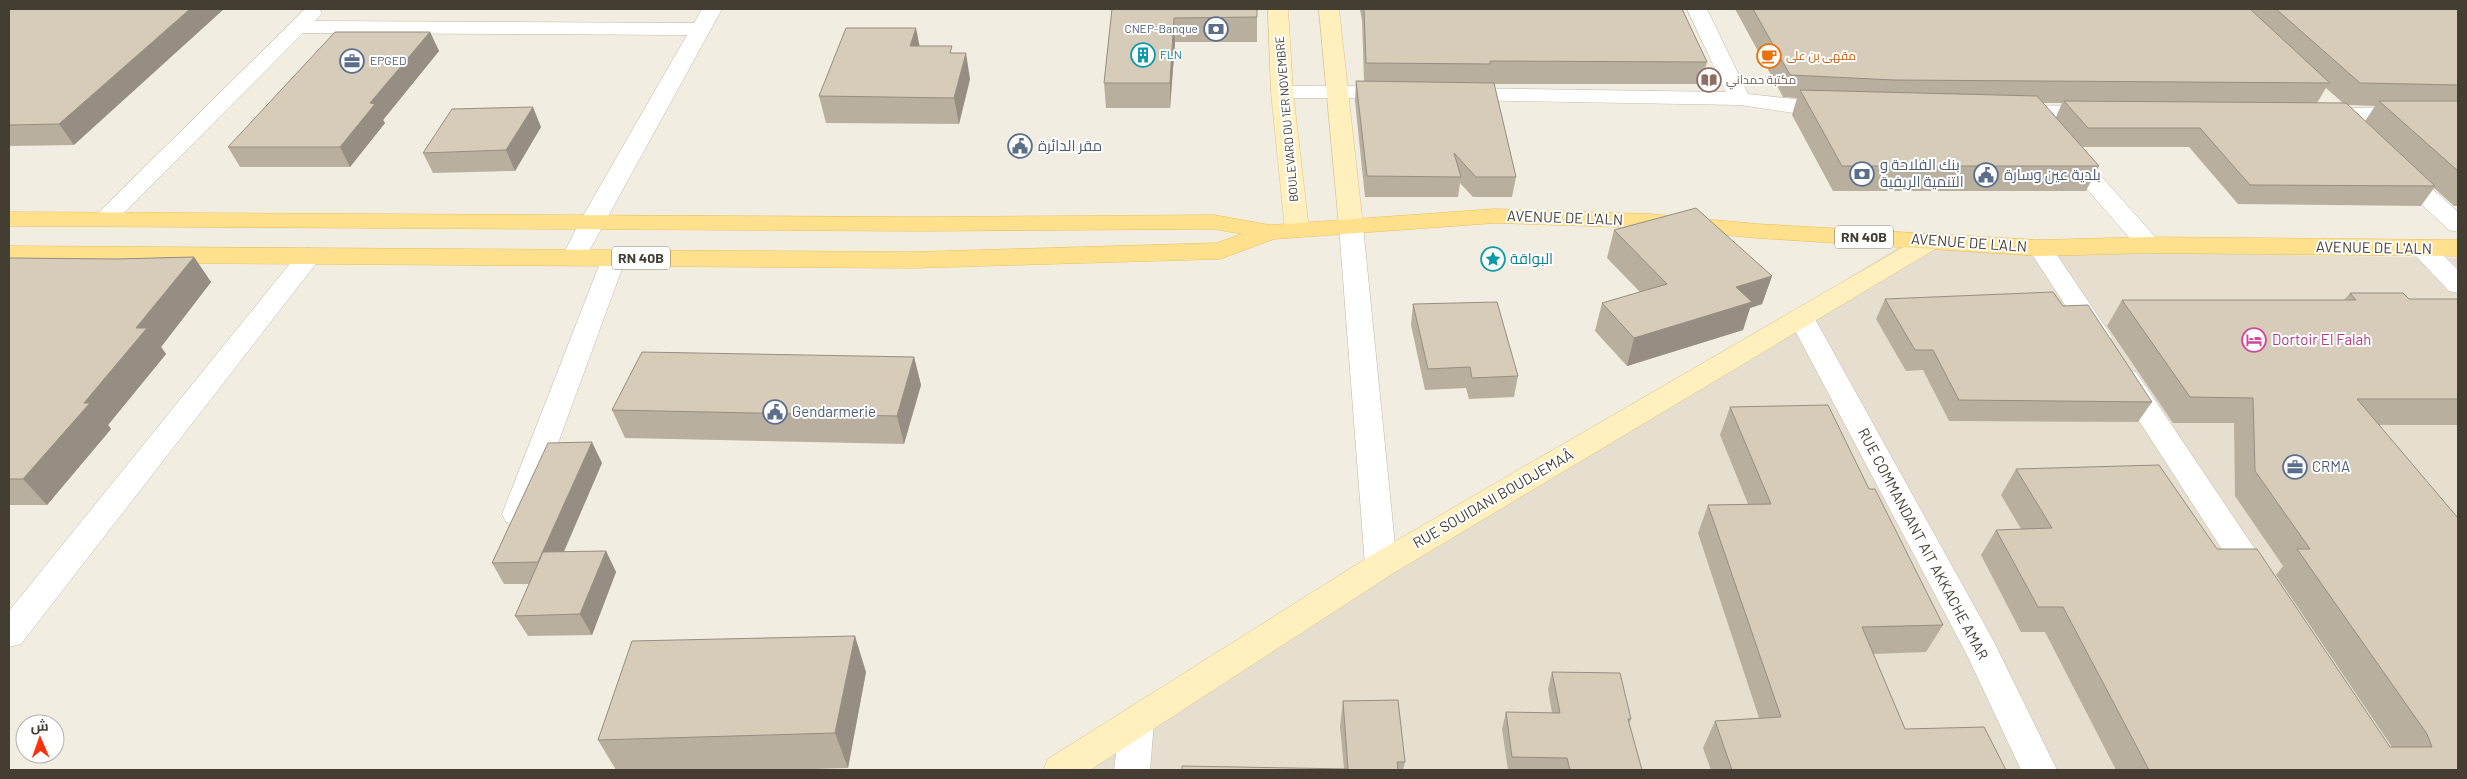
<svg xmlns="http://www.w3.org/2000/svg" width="2467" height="779" viewBox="0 0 2467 779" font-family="Barlow,Cairo,sans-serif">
	<rect width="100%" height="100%" fill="#f2ede1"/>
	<!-- residential -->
	<polygon fill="#e6dfcf" points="1897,248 2458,258 2458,770 1054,770"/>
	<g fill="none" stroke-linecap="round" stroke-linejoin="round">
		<!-- minor casing -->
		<g stroke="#c0b8a7" stroke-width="1">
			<g id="minor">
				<polygon points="305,9 319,9 322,13 315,21 694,23 702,9 722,9 583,262 574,265 565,262 562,257 580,221 687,35 303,33 114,223 106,225 98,223 94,218 98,213"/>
				<polygon points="1687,9 1707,9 1748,94 1841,104 1844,109 1841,114 1833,115 1794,113 1740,105 1459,100 1451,99 1448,94 1451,89 1459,88 1726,92"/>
				<polygon points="1282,86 1393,86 1401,87 1404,92 1401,97 1393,98 1282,98 1274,97 1271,92 1274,87"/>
				<polygon points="2013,105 2095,106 2103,108 2106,113 2103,118 2095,120 2005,117 2002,112 2005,107"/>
				<polygon points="2321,108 2458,108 2458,121 2321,122 2313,120 2310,115 2313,110"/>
				<polygon points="2068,146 2076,148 2158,240 2161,245 2158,250 2149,253 2140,250 2060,158 2057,153 2060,148"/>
				<polygon points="2400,165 2408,167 2458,212 2458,232 2449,230 2392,177 2389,172 2392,167"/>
				<polygon points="1351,219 1360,221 1363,226 1397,565 1392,574 1381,577 1370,574 1365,565 1339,226 1342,221"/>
				<polygon points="2040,240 2049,243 2108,331 2112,337 2108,343 2099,346 2090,343 2028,248 2031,243"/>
				<polygon points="2422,240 2431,243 2458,270 2458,293 2449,291 2413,253 2410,248 2413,243"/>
				<polygon points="309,248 318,251 321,256 318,261 21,644 9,647 9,611 300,251"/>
				<polygon points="614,250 623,253 626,258 532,514 528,522 517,525 506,522 502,514 602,258 605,253"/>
				<polygon points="1802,310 1811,313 1815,319 1993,640 2057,770 2021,770 1967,655 1789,319 1793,313"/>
				<polygon points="2126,370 2136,372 2269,570 2274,579 2269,588 2258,592 2247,588 2112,379 2116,372"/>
				<polygon points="1137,707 1149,711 1154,722 1150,770 1114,770 1120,722 1125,711"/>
			</g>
		</g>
		<!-- secondary casing -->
		<g stroke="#d8c590" stroke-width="1">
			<g id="secondary">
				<polygon points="1268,9 1288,9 1293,92 1309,230 1306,235 1297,237 1288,235 1285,230 1271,92"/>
				<polygon points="1319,9 1339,9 1363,226 1360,231 1351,233 1342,231 1339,226"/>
				<polygon points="1933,233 1942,235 1945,240 1942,245 1392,574 1090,770 1043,770 1048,759 1370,556 1924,235"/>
			</g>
		</g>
		<!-- primary casing -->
		<g stroke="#e8bf59" stroke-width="1">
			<polygon id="primary" points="1495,209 1651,214 1757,224 2040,240 2149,237 2458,240 2458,256 2149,253 2040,256 1757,238 1651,228 1495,223 1274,239 1220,259 913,268 9,262 9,246 913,252 1217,243 1242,234 1214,229 921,231 9,226 9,212 921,217 1214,215 1270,225"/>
		</g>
		<!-- minor -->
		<use href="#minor" fill="#fff" fill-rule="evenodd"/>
		<!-- secondary -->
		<use href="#secondary" fill="#fff0be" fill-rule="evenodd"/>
		<!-- primary -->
		<use href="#primary" fill="#ffe08d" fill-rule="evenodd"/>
	</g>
	<!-- wall -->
	<g fill="#b9af9f" fill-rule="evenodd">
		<polygon points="9,9 74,145 9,146"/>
		<polygon points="1112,9 1257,17 1257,42 1175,42 1170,108 1106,108 1104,83"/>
		<polygon points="1360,9 1682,9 1707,62 1701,84 1494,84 1516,177 1512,197 1473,197 1460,183 1458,197 1365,197 1355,101 1356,81 1364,81 1362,21"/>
		<path d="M 1735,9 L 2458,9 L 2458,206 L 2454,206 L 2434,188 L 2421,206 L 2238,204 L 2189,147 L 2082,147 L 2099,166 L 2086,191 L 1833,191 L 1792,115 L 1797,98 L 1783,97 ZM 2326,88 L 2343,103 L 2317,103 ZM 2043,103 L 2062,103 L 2056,117 ZM 2348,105 L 2375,106 L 2365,121 Z"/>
		<polygon points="430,32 439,51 383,120 385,123 350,167 240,167 228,147"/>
		<polygon points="919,46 953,53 970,79 959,124 826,123 819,96"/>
		<polygon points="541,127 515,171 433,173 423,153"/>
		<polygon points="1614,230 1772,276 1762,304 1750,308 1743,330 1627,366 1595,331 1602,303 1640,292 1607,258"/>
		<polygon points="194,257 211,282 161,347 166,354 108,425 111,429 47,505 9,505 9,258 117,259"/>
		<polygon points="2350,293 2409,299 2458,299 2458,425 2379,425 2458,770 2116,770 2045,632 2021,632 1981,555 1996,530 2021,529 2001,495 2016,469 2217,549 2390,747 2392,747 2276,575 2283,566 2235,496 2234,423 2173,423 2107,326 2122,300 2344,300"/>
		<polygon points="1885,299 2063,306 2152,402 2138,422 1949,421 1923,370 1906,371 1876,319"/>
		<polygon points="1413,304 1518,376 1514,397 1469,399 1466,388 1425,390 1411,325"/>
		<polygon points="914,357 921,385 904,444 625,438 612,410"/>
		<polygon points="1730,407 1869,489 1943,625 1926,652 1873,654 1905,729 2006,770 1711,770 1703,748 1715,721 1759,718 1698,533 1708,505 1748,504 1720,435"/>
		<polygon points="602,463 564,552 606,551 616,572 592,635 528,636 515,616 529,584 504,584 492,563"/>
		<polygon points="866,672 848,768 782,770 616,770 598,740"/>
		<polygon points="1552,672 1631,719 1629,724 1642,770 1508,770 1502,729 1506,712 1552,713 1548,689"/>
		<polygon points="1343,701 1405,762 1403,770 1182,770 1344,769 1340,726"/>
	</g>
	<!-- shaded-wall -->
	<g fill="#968e82">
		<polygon points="190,9 224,9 74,145 59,124"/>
		<polygon points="1174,18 1175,42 1170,108 1170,83"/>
		<polygon points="916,28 921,53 910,46"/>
		<polygon points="430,32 439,51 383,120 385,123 350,167 340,147 370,103"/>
		<polygon points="966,53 970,79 959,124 954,98"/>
		<polygon points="533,107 541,127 515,171 506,150"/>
		<polygon points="194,257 211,282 161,347 166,354 108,425 111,429 47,505 23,479 84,403 136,328"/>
		<polygon points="1772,276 1762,304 1750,308 1743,330 1627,366 1634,338 1736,287"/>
		<polygon points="914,357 921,385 904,444 897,416"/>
		<polygon points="592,442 602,463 550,583 538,562"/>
		<polygon points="606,551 616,572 592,635 580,614"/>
		<polygon points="855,636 866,672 848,768 835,733"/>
	</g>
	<!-- building -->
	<g fill="#d7cbb9" stroke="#968e82">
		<polygon points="9,9 190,9 59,124 9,125"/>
		<polygon points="1112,9 1257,9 1257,17 1174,18 1170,83 1104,83"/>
		<polygon points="1364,9 1682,9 1707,62 1490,61 1490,64 1366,63"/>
		<polygon points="1753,9 2250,9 2330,83 1894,80 1790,75"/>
		<polygon points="2276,9 2458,9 2458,85 2360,83"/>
		<polygon points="846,28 916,28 910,46 952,46 950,53 966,53 954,98 819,96"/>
		<polygon points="335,32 430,32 370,103 375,104 340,147 228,147"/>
		<polygon points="1356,81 1494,83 1516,177 1476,177 1454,153 1461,177 1367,176"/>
		<polygon points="1800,90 2037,96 2099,166 1842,166"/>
		<polygon points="2064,101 2346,103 2435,186 2250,185 2200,128 2088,128"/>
		<polygon points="2379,101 2458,101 2458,171"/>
		<polygon points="533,107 506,150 423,153 452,109"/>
		<polygon points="1696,208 1772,276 1736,287 1752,302 1634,338 1602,303 1667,284 1614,230"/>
		<polygon points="194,257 136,328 147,328 84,403 90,403 23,479 9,479 9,258 117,259"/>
		<polygon points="2053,292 2063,306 2088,305 2152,402 1959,400 1933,350 1915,350 1885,299"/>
		<polygon points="2350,293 2403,293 2409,299 2458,299 2458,399 2357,399 2458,518 2458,770 2149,770 2063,607 2038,607 1996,530 2052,528 2016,469 2159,465 2217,549 2257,549 2390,747 2432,747 2427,734 2297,549 2310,549 2255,471 2253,398 2190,397 2122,300 2356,300"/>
		<polygon points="1497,302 1518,376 1472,378 1470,367 1428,369 1413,304"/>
		<polygon points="642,352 914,357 897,416 612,410"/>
		<polygon points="1828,405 1869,489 1875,489 1943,625 1862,627 1905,729 1984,727 2006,770 1732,770 1715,721 1781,717 1708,505 1771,504 1730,407"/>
		<polygon points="592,442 538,562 492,563 548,443"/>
		<polygon points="606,551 580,614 515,616 543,552"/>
		<polygon points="855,636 835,733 598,740 632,641"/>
		<polygon points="1552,672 1620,673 1631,719 1628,719 1642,770 1570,770 1567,758 1512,757 1506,712 1560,713"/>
		<polygon points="1398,700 1405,762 1397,762 1398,770 1182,770 1182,766 1348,769 1343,701"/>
	</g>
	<!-- icons -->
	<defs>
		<g id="bank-ring" transform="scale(1.25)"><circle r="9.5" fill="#fff" stroke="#5c6f8a" stroke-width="1.5"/><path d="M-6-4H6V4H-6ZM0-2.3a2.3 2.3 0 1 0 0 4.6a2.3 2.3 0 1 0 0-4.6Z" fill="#5c6f8a"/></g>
		<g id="building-ring" transform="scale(1.25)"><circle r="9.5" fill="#fff" stroke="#0f9aa8" stroke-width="1.5"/><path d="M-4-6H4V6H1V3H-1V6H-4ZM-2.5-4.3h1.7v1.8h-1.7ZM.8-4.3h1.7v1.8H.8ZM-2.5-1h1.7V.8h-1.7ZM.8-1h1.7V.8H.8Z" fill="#0f9aa8"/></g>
		<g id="cafe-ring" transform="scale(1.25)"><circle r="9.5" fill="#fff" stroke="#e8710a" stroke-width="1.5"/><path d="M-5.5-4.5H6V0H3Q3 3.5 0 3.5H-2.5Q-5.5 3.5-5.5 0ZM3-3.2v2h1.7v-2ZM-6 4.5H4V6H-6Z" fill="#e8710a"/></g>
		<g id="office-ring" transform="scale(1.25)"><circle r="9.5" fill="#fff" stroke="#5c6f8a" stroke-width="1.5"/><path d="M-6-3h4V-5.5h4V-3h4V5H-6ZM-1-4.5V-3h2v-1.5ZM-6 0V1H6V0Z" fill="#5c6f8a"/></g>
		<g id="library-ring" transform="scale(1.25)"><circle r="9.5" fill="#fff" stroke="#8d6e63" stroke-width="1.5"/><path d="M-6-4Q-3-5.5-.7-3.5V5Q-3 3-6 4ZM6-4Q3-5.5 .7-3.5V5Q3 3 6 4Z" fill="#8d6e63"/></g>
		<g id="civic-ring" transform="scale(1.25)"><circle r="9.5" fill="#fff" stroke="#5c6f8a" stroke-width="1.5"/><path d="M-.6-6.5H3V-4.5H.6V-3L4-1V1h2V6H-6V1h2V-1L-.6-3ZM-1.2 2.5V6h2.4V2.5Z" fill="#5c6f8a"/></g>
		<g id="sight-ring" transform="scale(1.25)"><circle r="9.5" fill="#fff" stroke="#0f9aa8" stroke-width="1.5"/><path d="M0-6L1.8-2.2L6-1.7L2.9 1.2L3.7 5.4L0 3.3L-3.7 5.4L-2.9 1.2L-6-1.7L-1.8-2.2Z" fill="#0f9aa8"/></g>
		<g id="hotel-ring" transform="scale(1.25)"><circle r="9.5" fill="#fff" stroke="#d1479c" stroke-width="1.5"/><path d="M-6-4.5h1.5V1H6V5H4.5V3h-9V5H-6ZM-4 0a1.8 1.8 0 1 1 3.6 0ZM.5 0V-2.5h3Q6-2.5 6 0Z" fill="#d1479c"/></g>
	</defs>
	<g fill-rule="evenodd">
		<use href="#bank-ring" x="1216" y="29"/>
		<use href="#building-ring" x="1143" y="55"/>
		<use href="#cafe-ring" x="1769" y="56"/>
		<use href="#office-ring" x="352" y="61"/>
		<use href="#library-ring" x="1709" y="80"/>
		<use href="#civic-ring" x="1020" y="146"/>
		<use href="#bank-ring" x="1862" y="174"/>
		<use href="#civic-ring" x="1986" y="175"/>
		<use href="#sight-ring" x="1493" y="259"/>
		<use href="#hotel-ring" x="2254" y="340"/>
		<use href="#civic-ring" x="775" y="412"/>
		<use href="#office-ring" x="2295" y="467"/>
	</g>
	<g text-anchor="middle" stroke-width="4" stroke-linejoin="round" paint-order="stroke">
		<!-- far-service labels -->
		<g font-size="12" fill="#4e5e75" stroke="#fff" text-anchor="end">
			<text x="1198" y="33">CNEP-Banque</text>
			<text x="370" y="65" text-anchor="start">EPGED</text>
		</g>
		<!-- far-culture labels -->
		<g font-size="12" fill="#0d838f" stroke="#fff" text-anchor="start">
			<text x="1160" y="59">FLN</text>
		</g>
		<!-- far-food labels -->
		<g font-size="12" fill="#c56008" stroke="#fff" text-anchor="start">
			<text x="1786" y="60">مقهى بن على</text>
		</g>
		<!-- far-education labels -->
		<g font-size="12" fill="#785e54" stroke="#fff" text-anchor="start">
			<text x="1726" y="84">مكتبة حمداني</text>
		</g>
		<!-- far-street labels -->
		<g font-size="12" fill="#433d32" stroke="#fff">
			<text transform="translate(1287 119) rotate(-95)" y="4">BOULEVARD DU 1ER NOVEMBRE</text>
		</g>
		<!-- shield labels -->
		<g fill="#fff" stroke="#7b7770" stroke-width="1">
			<rect x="1835" y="225.5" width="58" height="23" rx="4"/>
			<rect x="612" y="246.5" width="58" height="23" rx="4"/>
		</g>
		<g font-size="14" font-weight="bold" fill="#433d32">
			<text x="1864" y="242">RN 40B</text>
			<text x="641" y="263">RN 40B</text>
		</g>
		<!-- service labels -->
		<g font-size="15" fill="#4e5e75" stroke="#fff" text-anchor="start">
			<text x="1038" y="151">مقر الدائرة</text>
			<text x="1880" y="170">بنك الفلاحة و<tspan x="1880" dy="17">التنمية الريفية</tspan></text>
			<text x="2004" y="180">بلدية عين وسارة</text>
			<text x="792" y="417">Gendarmerie</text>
			<text x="2312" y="472">CRMA</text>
		</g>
		<!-- street labels -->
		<g font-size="15" fill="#433d32" stroke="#fff">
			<text transform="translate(1565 218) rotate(2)" y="5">AVENUE DE L'ALN</text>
			<text transform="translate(1969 243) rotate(4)" y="5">AVENUE DE L'ALN</text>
			<text transform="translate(2374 248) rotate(1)" y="5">AVENUE DE L'ALN</text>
			<text transform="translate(1493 499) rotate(-30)" y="5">RUE SOUIDANI BOUDJEMAÂ</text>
			<text transform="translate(1923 544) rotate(62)" y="5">RUE COMMANDANT AIT AKKACHE AMAR</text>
		</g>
		<!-- culture labels -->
		<g font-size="15" fill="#0d838f" stroke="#fff" text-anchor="start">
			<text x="1510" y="264">البواقة</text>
		</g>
		<!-- hotel labels -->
		<g font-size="15" fill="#b23c85" stroke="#fff" text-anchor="start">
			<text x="2272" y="345">Dortoir El Falah</text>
		</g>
	</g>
	<!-- border -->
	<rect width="2467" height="779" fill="none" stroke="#433d32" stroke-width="20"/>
	<!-- north arrow -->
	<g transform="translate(40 739) rotate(358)"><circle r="24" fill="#ffffff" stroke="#b4b1ad"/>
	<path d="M0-4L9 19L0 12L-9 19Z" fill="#ff320b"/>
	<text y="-8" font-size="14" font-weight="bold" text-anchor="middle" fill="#433d32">ش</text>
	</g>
</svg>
